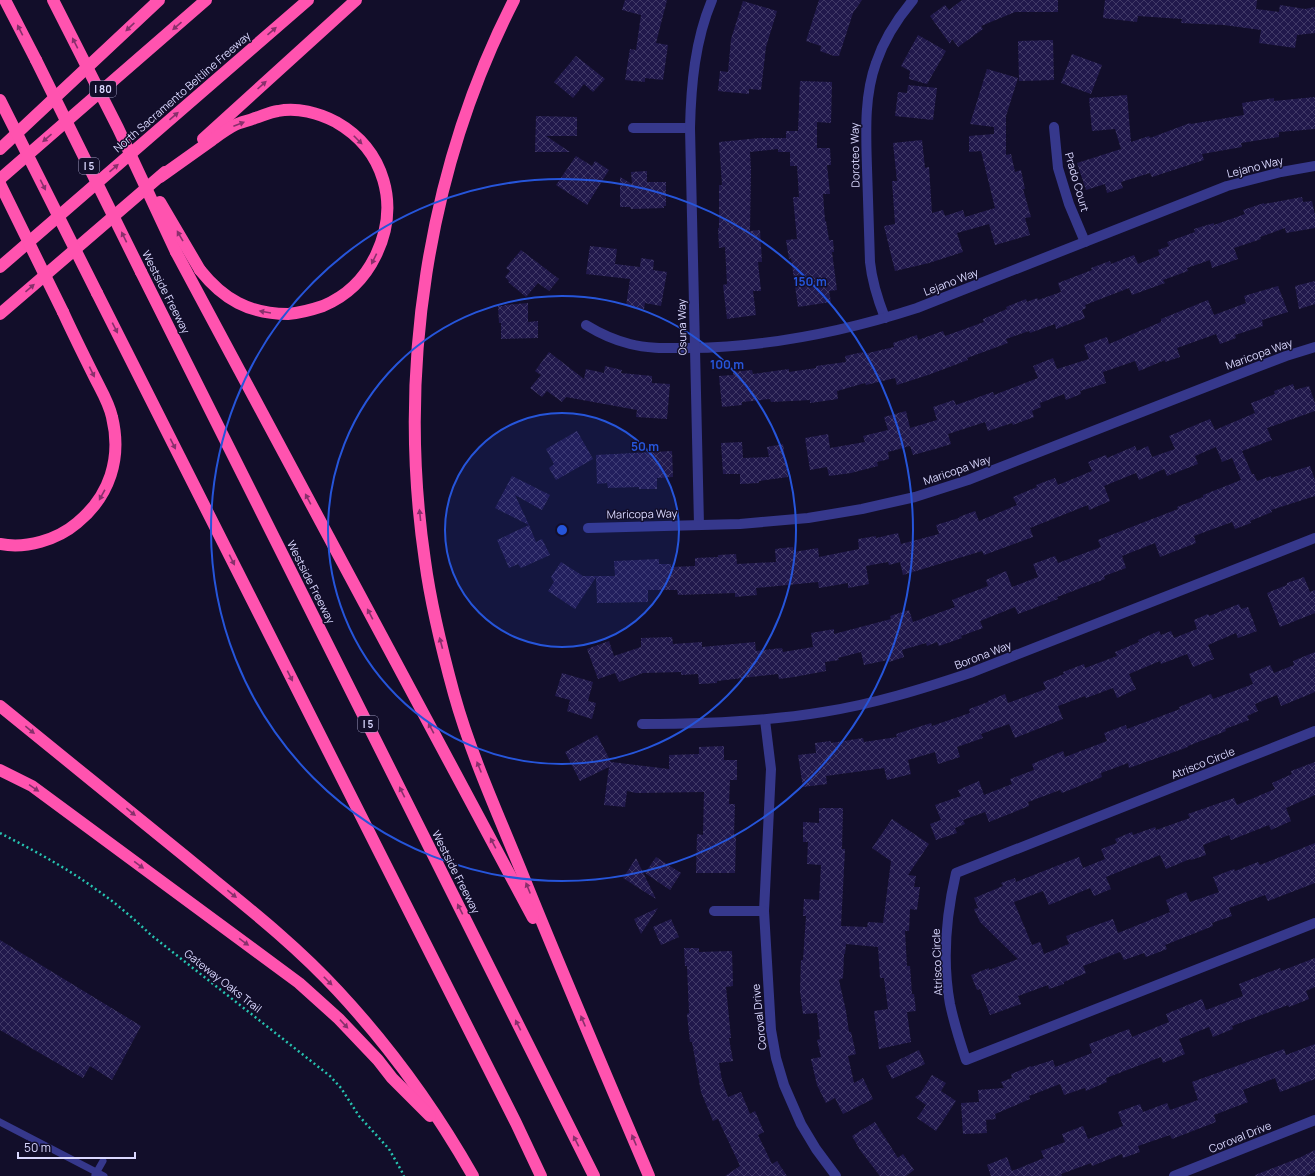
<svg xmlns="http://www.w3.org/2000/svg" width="1315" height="1176" viewBox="0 0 1315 1176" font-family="Manrope,sans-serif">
	<defs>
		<pattern id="building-cross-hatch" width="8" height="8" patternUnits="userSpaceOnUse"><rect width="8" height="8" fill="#21194c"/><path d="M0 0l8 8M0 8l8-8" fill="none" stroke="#413a67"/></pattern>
	</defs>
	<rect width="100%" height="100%" fill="#120e2a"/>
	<!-- building -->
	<g fill="url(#building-cross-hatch)">
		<polygon points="625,0 667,0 656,43 668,45 663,80 645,78 645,82 625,80 630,49 636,50 641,15 622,10"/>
		<polygon points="819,0 862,0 853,13 839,56 834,56 820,51 821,46 806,41"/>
		<polygon points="962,0 1058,0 1058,12 1015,12 981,26 983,29 958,47 952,39 950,44 930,16 945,5 949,10"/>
		<polygon points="1105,0 1257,0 1256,9 1279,12 1280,5 1305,9 1315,7 1315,33 1297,35 1295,48 1259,43 1261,30 1224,25 1181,23 1182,19 1138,16 1137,22 1103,18"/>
		<polygon points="743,1 777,11 766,47 761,90 749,89 749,94 718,91 720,71 728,72 731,39"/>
		<polygon points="918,35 946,51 927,84 909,79 910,71 901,66"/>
		<polygon points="1053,40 1054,80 1019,81 1018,41"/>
		<polygon points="1072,54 1102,65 1091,94 1061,83"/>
		<polygon points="576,56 605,79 593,92 584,84 573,98 554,82"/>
		<polygon points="987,69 1018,78 1006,116 1006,155 1011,154 1015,172 1021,170 1025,189 1023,189 1031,217 1025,218 1030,235 995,245 989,224 957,233 963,252 929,263 895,271 884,226 895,224 892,181 897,181 893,143 922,140 925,168 929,167 932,213 943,210 945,216 963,210 965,217 995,208 981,151 969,152 969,136 994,134 994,127 970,124"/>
		<polygon points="800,81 832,82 831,123 817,122 817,148 830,148 831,165 827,165 830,194 823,194 825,221 826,221 829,240 833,240 834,252 832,252 837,290 829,291 831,302 798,307 791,258 789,259 786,240 797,239 793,197 799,197 797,166 790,166 790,152 778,152 778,149 750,152 751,170 750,231 760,230 762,262 758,262 761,291 753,291 756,315 727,319 723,285 727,284 725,247 719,248 718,228 719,228 719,185 722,185 719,142 760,138 786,138 786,131 798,131"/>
		<polygon points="908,85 937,88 933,120 895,116 898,92 907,93"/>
		<polygon points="1127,95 1131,142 1149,136 1150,138 1190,123 1191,124 1244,115 1242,103 1274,98 1274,101 1315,97 1315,129 1279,132 1279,137 1241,143 1242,147 1202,154 1204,160 1152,177 1150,173 1121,182 1123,188 1107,193 1105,184 1086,190 1077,163 1121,149 1115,129 1092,131 1089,98"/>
		<polygon points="536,116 577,117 577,136 546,136 570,152 535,152"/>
		<polygon points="576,156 592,166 595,161 609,170 587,205 556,185"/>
		<polygon points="647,171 647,182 666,182 666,206 664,206 664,208 631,209 630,207 620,207 620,177 632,184 631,172"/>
		<polygon points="1302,197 1303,202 1312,201 1315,215 1315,228 1286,233 1285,228 1260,237 1261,239 1234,248 1238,259 1212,268 1210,260 1187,268 1188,271 1163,280 1165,283 1132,295 1129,288 1085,305 1086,308 1082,310 1085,318 1056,329 1055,324 1030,333 1029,331 1006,339 1008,343 967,358 968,360 928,375 897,385 895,378 866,385 865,383 837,391 838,399 810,403 810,400 771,402 770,399 742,402 742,405 722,407 719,376 733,375 733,372 752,370 753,374 789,369 789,372 816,368 816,366 846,362 845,356 863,352 864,354 894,347 893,343 917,335 918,340 943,331 945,336 984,322 983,319 1007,309 1006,307 1026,299 1027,302 1037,298 1038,300 1061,292 1058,283 1092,270 1091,268 1110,261 1111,264 1134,255 1138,264 1160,255 1158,250 1169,246 1167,242 1195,232 1194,229 1214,223 1214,225 1245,214 1243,210 1264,203 1264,204"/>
		<polygon points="590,246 617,249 615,264 640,267 641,258 654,260 653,270 667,272 661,306 645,303 644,309 626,306 630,279 586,274"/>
		<polygon points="521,250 559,279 549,291 538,283 526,297 508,282 509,281 505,277 510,271 506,268"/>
		<polygon points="1315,281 1315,304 1299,309 1295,286"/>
		<polygon points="1278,286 1288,312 1262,320 1263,326 1235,335 1236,338 1220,344 1216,334 1177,348 1180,357 1165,362 1165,360 1139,371 1135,361 1103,372 1106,383 1080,391 1081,394 1066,400 1064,394 1040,403 1041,407 1032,411 1034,417 1013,425 1012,423 988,431 985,422 948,434 951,444 935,449 913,455 910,446 888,452 889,459 877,462 878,466 851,473 829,476 827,467 810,470 805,438 828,434 830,448 865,442 863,436 888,430 884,417 906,411 910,428 937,420 933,407 954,400 956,405 993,392 994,395 1038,378 1033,366 1053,358 1057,369 1089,359 1084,345 1107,337 1109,344 1161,322 1161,319 1208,300 1214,315 1246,303 1244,296"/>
		<polygon points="528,303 528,322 538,321 538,338 501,339 501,323 499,323 498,306 504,306 504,305"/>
		<polygon points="549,352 584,379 586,369 604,373 605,366 622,370 621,373 652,376 652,383 670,384 667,419 636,417 637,410 566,397 562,402 547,391 542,397 530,388 541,375 535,371"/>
		<polygon points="1293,384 1295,390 1309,386 1315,403 1315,411 1267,428 1272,440 1242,451 1252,474 1254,474 1257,481 1271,476 1271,478 1310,466 1315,480 1315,496 1271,510 1272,512 1250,521 1251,523 1235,529 1232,522 1194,536 1196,543 1160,557 1155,543 1122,556 1126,568 1104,576 1105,579 1057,597 1058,599 1018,614 1015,607 980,621 983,628 961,636 962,638 939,646 937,642 927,646 926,643 902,650 904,657 889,662 888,660 864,665 861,652 838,658 839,660 825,662 826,671 794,677 779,679 778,674 717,681 717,683 699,684 698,674 681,675 681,672 643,673 619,682 615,673 598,679 587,649 609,641 614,656 641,647 641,638 672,637 673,644 702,642 702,647 755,642 756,651 782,648 783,652 813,647 811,633 834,629 834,634 891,619 890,616 909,610 913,622 955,607 952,600 988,586 986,580 1006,571 1012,587 1038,577 1033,564 1055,556 1058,563 1101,547 1098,540 1178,509 1177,507 1203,497 1203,495 1241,480 1232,458 1222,462 1216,447 1195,456 1198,464 1167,476 1164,469 1139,480 1136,473 1104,486 1110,501 1089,510 1088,505 1030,528 1033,537 984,555 982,551 903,575 900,562 889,565 888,562 866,566 869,584 848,588 848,583 819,588 818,582 756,588 757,595 735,597 735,593 678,595 677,590 648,590 648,602 597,603 596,577 575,609 548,591 554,582 551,577 561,562 583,576 615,576 614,561 659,559 659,564 671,564 671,567 695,566 695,558 718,557 718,555 736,554 737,564 776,562 775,549 793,547 794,552 818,548 819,557 859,549 858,539 876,536 876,538 898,533 901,544 939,534 936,525 959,518 959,517 975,511 979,521 1017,505 1013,497 1037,487 1036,485 1055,478 1058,485 1092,471 1088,462 1106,455 1107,458 1135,446 1137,451 1148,446 1152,457 1175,449 1169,436 1210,419 1215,430 1255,413 1251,403 1275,394 1274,391"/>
		<polygon points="577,431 593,459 556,480 549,468 554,464 546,449"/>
		<polygon points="742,442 743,458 769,457 767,447 783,444 788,477 759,481 759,483 740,484 740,474 723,474 721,443"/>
		<polygon points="672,451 673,477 657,478 657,489 639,489 639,487 608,488 607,483 597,484 596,455"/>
		<polygon points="512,476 550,495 542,510 515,495 529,525 495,508"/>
		<polygon points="529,525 536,542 542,539 550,555 521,568 518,564 509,568 497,540"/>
		<polygon points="1304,577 1310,592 1315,590 1315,613 1280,627 1267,593 1287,585 1287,583"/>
		<polygon points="1239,604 1241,609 1248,607 1257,631 1238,638 1236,633 1208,645 1214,659 1193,667 1187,654 1161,664 1160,661 1129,674 1136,689 1117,698 1113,688 1086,698 1085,696 1058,706 1063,719 1015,738 1009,724 981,734 983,738 957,747 960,757 938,764 935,752 908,760 911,774 887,780 884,768 826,776 827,784 803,787 798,755 816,753 815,743 831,741 831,743 863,738 864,742 897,737 896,734 931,723 932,726 970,713 969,709 988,702 988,701 1005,694 1008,703 1046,689 1043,682 1064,674 1063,672 1084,664 1085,668 1117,656 1115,652 1139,642 1138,640 1159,631 1161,635 1171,631 1174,638 1197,629 1194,620 1208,614 1209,616"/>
		<polygon points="1315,652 1315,692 1281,706 1277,695 1255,704 1258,711 1247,716 1249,720 1225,729 1226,731 1188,746 1188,747 1129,768 1128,763 1101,773 1102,777 1062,793 1060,790 1028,802 1029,806 989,822 985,812 963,820 965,824 955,828 957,833 936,840 930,824 941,820 935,805 961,796 958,790 979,781 984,795 1012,784 1010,779 1034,770 1032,764 1063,751 1065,757 1107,741 1104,733 1126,725 1127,729 1180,709 1179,707 1211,694 1213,699 1253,684 1249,674 1270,665 1274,673 1294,665 1293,661"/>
		<polygon points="562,673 593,682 588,701 596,703 592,719 567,711 570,700 555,696"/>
		<polygon points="597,735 611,762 669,769 669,755 699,754 699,747 724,746 724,760 737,760 737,780 730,780 729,804 735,804 734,835 736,835 735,873 696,873 697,834 703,835 704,792 636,793 627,791 625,807 604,805 609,767 580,781 565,752"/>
		<polygon points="1315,762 1315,795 1286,808 1291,821 1271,830 1269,825 1231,840 1229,835 1203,845 1206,855 1191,860 1190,859 1166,869 1160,855 1106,877 1111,889 1094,896 1090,888 1049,905 1043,891 1014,902 1032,945 1040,942 1044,954 1069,944 1066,936 1113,919 1118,933 1170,912 1166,900 1186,892 1190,902 1219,892 1213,877 1234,869 1235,871 1258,862 1260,865 1315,843 1315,883 1268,901 1265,895 1229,908 1232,916 1212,923 1213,926 1165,945 1167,949 1146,957 1144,953 1124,960 1120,952 1083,966 1086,973 1064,982 1064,984 1049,989 1048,985 1018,996 1021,1004 990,1015 980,989 977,990 971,975 989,968 989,970 1018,959 980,922 974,909 978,908 974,898 1003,886 1001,883 1015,878 1016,882 1079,857 1083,868 1105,859 1101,849 1117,843 1115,839 1132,832 1133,835 1155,827 1156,830 1190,818 1188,814 1234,798 1237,805 1275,789 1272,783 1292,774 1291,771"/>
		<polygon points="819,808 843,808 842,849 845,849 841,926 867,927 868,922 883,923 891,861 872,848 892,819 929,844 908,875 916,876 914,887 920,887 917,910 910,909 909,931 905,931 907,966 910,966 912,994 914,994 916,1011 907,1012 911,1042 879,1049 874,1011 888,1009 884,978 880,978 878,947 846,944 845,954 844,954 843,978 839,980 846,1011 849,1032 851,1032 856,1054 848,1056 854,1083 863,1078 873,1099 843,1114 835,1098 826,1103 817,1085 811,1059 821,1057 817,1040 820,1039 817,1013 803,1014 800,991 801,960 803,960 806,916 803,916 804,899 819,900 821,865 807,864 808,842 803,842 803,822 819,823"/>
		<polygon points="656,857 681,873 670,890 645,873"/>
		<polygon points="636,858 656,899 623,878"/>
		<polygon points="658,908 641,934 634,919"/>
		<polygon points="671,919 679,937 661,945 653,927"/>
		<polygon points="0,940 141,1026 112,1080 90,1066 83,1078 0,1030"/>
		<polygon points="684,948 699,948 699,952 732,951 733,986 726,987 731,1038 729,1038 733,1061 719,1063 722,1080 728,1097 741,1092 750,1114 755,1111 764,1132 758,1135 772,1164 777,1161 787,1176 725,1176 740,1166 718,1119 713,1121 701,1092 692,1042 690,1042 687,1014 689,1013 687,966 685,966"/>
		<polygon points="1315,958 1315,987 1306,991 1309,999 1289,1007 1288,1005 1232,1026 1233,1029 1213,1037 1209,1027 1179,1039 1185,1054 1163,1063 1161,1057 1106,1078 1107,1082 1086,1091 1085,1088 1064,1095 1060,1084 1029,1096 1030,1099 995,1114 996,1119 986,1120 987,1133 963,1134 961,1103 979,1102 978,1090 1004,1088 1001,1082 1012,1078 1011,1074 1031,1066 1031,1067 1053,1060 1055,1067 1092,1053 1089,1044 1129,1029 1132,1037 1169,1022 1166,1014 1202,999 1206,1010 1243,996 1239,984 1280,968 1281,971"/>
		<polygon points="1315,1044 1315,1079 1280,1092 1275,1078 1243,1090 1248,1102 1214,1115 1216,1122 1172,1139 1170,1135 1138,1146 1140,1152 1123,1158 1122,1154 1092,1166 1091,1163 1061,1174 1062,1176 991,1176 987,1165 1007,1157 1012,1171 1044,1158 1041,1151 1065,1142 1062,1134 1083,1126 1088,1139 1123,1126 1118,1112 1140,1104 1143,1112 1167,1103 1170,1110 1198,1100 1192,1082 1284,1049 1286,1055"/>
		<polygon points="919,1050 925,1064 892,1079 886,1066"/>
		<polygon points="932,1075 946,1083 941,1091 956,1101 936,1131 917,1118 926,1105 915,1097 920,1094"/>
		<polygon points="875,1122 898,1158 903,1154 914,1170 906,1176 880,1176 860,1150 852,1136"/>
		<polygon points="1315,1150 1315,1172 1306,1176 1256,1176 1255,1175 1299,1158"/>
	</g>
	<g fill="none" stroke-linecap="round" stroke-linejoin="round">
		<!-- path -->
		<path stroke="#27c4b1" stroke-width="2.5" stroke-dasharray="2 3" stroke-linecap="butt" d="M 0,833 C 33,850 67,868 97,890 C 116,903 134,919 151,935 L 330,1076 L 341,1088 L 359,1116 L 389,1149 L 401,1170 L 404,1176"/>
		<!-- lane -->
		<g stroke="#36388c" stroke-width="7">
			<polyline points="0,1122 104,1176"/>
			<polyline points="95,1175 103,1161"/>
		</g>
		<!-- street -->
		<g stroke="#36388c" stroke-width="10">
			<polyline points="1054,127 1058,168 1069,204 1085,242"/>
			<polyline points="633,128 690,128"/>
			<path d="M 885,318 C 878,300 872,282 870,262 C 869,231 868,199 867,168 C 866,133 864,96 876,63 C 884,39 897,19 913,0"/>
			<path d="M 586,325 C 599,333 614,340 630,344 C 649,349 670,348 690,348 C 768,347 843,332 917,308 L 1227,186 L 1281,172 L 1315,166"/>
			<path d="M 699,525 L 690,128 C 691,85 695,40 712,0"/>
			<polyline points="588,528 740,524 808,518 862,509 915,497 968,480 1257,367 1286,356 1315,347"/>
			<polyline points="765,720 771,769 764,911 771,1030 776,1058 784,1085 801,1124 816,1149 836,1176"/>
			<path d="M 642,724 C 703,724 763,722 823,712 C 874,704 922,689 970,673 L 1315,538"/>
			<path d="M 1315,731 L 956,873 C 946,916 942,961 950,1004 C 954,1023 960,1042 966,1060 L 1315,923"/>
			<polyline points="714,911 764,911"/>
			<polyline points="1174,1176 1315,1120"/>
		</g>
		<!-- highway -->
		<g stroke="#ff53af" stroke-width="12">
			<polyline points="5,0 36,60"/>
			<path d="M 514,0 C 427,170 397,372 425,561 C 431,606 442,650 454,694 C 471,755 498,814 522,873 C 563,975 606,1075 649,1176"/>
			<polyline points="203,139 356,0"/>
			<polyline points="0,149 159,0"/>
			<path d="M 160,177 C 177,165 195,152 212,140 C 219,135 227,129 235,125 C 241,122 248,121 255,118 C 262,116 270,112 278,111 C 297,107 319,113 336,122 C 385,150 400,205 376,255 C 365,278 347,296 323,306 C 311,310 300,313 288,314 C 249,314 223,299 200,270"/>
			<polyline points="0,179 206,0"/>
			<polyline points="176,252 533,918"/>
			<polyline points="0,267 308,0"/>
			<polyline points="141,272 594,1176"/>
			<polyline points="97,293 516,1123 541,1176"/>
			<polyline points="0,314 165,172"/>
			<path d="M 0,544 C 26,549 57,540 77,523 C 110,496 122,458 112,417 C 109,403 101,390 95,378 C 84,356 73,334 63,312"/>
			<path d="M 0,706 C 62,756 124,807 186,857 C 238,900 292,941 338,991 C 390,1047 435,1109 473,1176"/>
			<polyline points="0,770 32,786 299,983 339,1019 378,1060 392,1078 430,1116"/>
		</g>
		<!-- highway-bridge -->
		<g stroke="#ff53af" stroke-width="12">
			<polyline points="53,0 118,128 176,252"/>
			<polyline points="36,60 141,272"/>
			<polyline points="0,100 97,293"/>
			<polyline points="0,184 63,312"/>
			<polyline points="160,202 200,270"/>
		</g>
	</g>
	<!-- one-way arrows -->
	<defs><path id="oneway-solid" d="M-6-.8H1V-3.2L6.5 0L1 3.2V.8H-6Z"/></defs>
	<g fill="#88306c">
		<use href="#oneway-solid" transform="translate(177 26) rotate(139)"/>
		<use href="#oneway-solid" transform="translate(130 27) rotate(137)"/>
		<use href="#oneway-solid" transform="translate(20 30) rotate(-117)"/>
		<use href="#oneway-solid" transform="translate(272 31) rotate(-41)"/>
		<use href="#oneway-solid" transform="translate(75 43) rotate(-117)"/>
		<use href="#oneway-solid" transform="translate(262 85) rotate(-42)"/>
		<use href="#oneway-solid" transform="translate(174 116) rotate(-41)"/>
		<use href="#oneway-solid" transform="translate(239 124) rotate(-21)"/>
		<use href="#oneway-solid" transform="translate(47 138) rotate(139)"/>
		<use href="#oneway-solid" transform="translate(358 140) rotate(45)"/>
		<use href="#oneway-solid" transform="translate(114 168) rotate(-41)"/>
		<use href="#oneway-solid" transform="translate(43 185) rotate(63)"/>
		<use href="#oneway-solid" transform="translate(180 236) rotate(-120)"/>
		<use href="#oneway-solid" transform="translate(124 237) rotate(-116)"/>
		<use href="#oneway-solid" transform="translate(374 259) rotate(116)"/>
		<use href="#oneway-solid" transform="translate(30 288) rotate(-41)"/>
		<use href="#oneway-solid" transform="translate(265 312) rotate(-170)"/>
		<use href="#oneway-solid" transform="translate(115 328) rotate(63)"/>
		<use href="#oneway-solid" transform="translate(92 372) rotate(64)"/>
		<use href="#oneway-solid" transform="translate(173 444) rotate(63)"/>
		<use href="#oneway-solid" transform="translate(102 495) rotate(119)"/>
		<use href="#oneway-solid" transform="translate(308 499) rotate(-118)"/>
		<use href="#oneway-solid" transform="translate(420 515) rotate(-96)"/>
		<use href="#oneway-solid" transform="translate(232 560) rotate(63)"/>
		<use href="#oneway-solid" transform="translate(370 614) rotate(-118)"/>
		<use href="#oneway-solid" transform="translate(441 643) rotate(-105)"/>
		<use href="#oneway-solid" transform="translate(290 676) rotate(63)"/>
		<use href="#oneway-solid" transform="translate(431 728) rotate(-118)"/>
		<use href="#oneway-solid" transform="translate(30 730) rotate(39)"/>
		<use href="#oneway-solid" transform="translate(479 767) rotate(-112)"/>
		<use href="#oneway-solid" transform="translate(34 788) rotate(34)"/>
		<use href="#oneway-solid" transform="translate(402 792) rotate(-117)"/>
		<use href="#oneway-solid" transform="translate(131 812) rotate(39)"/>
		<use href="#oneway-solid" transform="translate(493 843) rotate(-118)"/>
		<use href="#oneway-solid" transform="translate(139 865) rotate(36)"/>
		<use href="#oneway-solid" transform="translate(528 888) rotate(-112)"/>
		<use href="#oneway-solid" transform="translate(232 894) rotate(39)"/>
		<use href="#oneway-solid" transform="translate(460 909) rotate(-117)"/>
		<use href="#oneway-solid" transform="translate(244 942) rotate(36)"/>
		<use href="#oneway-solid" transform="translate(328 981) rotate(45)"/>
		<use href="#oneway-solid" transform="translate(583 1021) rotate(-113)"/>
		<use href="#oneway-solid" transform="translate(344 1024) rotate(47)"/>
		<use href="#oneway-solid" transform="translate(518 1025) rotate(-117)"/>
		<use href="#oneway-solid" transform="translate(634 1140) rotate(-113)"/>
		<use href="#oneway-solid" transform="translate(576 1141) rotate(-117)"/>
	</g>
	<!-- distance rings -->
	<circle cx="562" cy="530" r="117" fill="#2655da" fill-opacity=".12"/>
	<g fill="none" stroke="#2655da" stroke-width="2">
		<circle cx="562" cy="530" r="117"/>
		<circle cx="562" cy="530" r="234"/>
		<circle cx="562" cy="530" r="351"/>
	</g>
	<g text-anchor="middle" stroke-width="3" stroke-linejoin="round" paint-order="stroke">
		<!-- shield labels -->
		<g fill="#120e2a" stroke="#9e9bbf" stroke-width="1">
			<rect x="90" y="81" width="26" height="16" rx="3"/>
			<rect x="79" y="158" width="20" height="16" rx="3"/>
			<rect x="358" y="716" width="20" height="16" rx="3"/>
		</g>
		<g font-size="10" font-weight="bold" fill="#dad8ff">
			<text x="103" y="93">I 80</text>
			<text x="89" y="170">I 5</text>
			<text x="368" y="728">I 5</text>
		</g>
		<!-- street labels -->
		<g font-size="11" fill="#dad8ff" stroke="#120e2a">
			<text transform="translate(182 92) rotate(-41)" y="4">North Sacramento Beltline Freeway</text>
			<text transform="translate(855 155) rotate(-91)" y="4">Doroteo Way</text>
			<text transform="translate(1255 167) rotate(-14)" y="4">Lejano Way</text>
			<text transform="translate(1077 182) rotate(74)" y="4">Prado Court</text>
			<text transform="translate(951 282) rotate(-21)" y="4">Lejano Way</text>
			<text transform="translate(166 292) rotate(63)" y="4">Westside Freeway</text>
			<text transform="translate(682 327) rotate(-91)" y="4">Osuna Way</text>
			<text transform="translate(1259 354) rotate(-20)" y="4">Maricopa Way</text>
			<text transform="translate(957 470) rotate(-19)" y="4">Maricopa Way</text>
			<text transform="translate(642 514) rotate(-1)" y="4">Maricopa Way</text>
			<text transform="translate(311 582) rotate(63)" y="4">Westside Freeway</text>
			<text transform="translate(983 655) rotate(-21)" y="4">Borona Way</text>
			<text transform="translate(1203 763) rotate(-22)" y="4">Atrisco Circle</text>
			<text transform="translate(456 872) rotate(63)" y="4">Westside Freeway</text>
			<text transform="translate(937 962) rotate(-92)" y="4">Atrisco Circle</text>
			<text transform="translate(223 981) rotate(38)" y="4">Gateway Oaks Trail</text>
			<text transform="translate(759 1017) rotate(-96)" y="4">Coroval Drive</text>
			<text transform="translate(1240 1137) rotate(-22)" y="4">Coroval Drive</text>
		</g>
	</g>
	<circle cx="562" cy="530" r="6" fill="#2655da" stroke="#120e2a" stroke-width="2"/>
	<g font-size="12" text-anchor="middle" font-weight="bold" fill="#2655da" stroke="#120e2a" stroke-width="3" stroke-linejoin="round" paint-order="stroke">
		<text x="810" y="286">150 m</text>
		<text x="727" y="369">100 m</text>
		<text x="645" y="451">50 m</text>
	</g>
	<!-- scale -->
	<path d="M18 1152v6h117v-6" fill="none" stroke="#dad8ff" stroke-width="2"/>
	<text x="24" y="1152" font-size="12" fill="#dad8ff" stroke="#120e2a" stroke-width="3" paint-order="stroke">50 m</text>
</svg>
